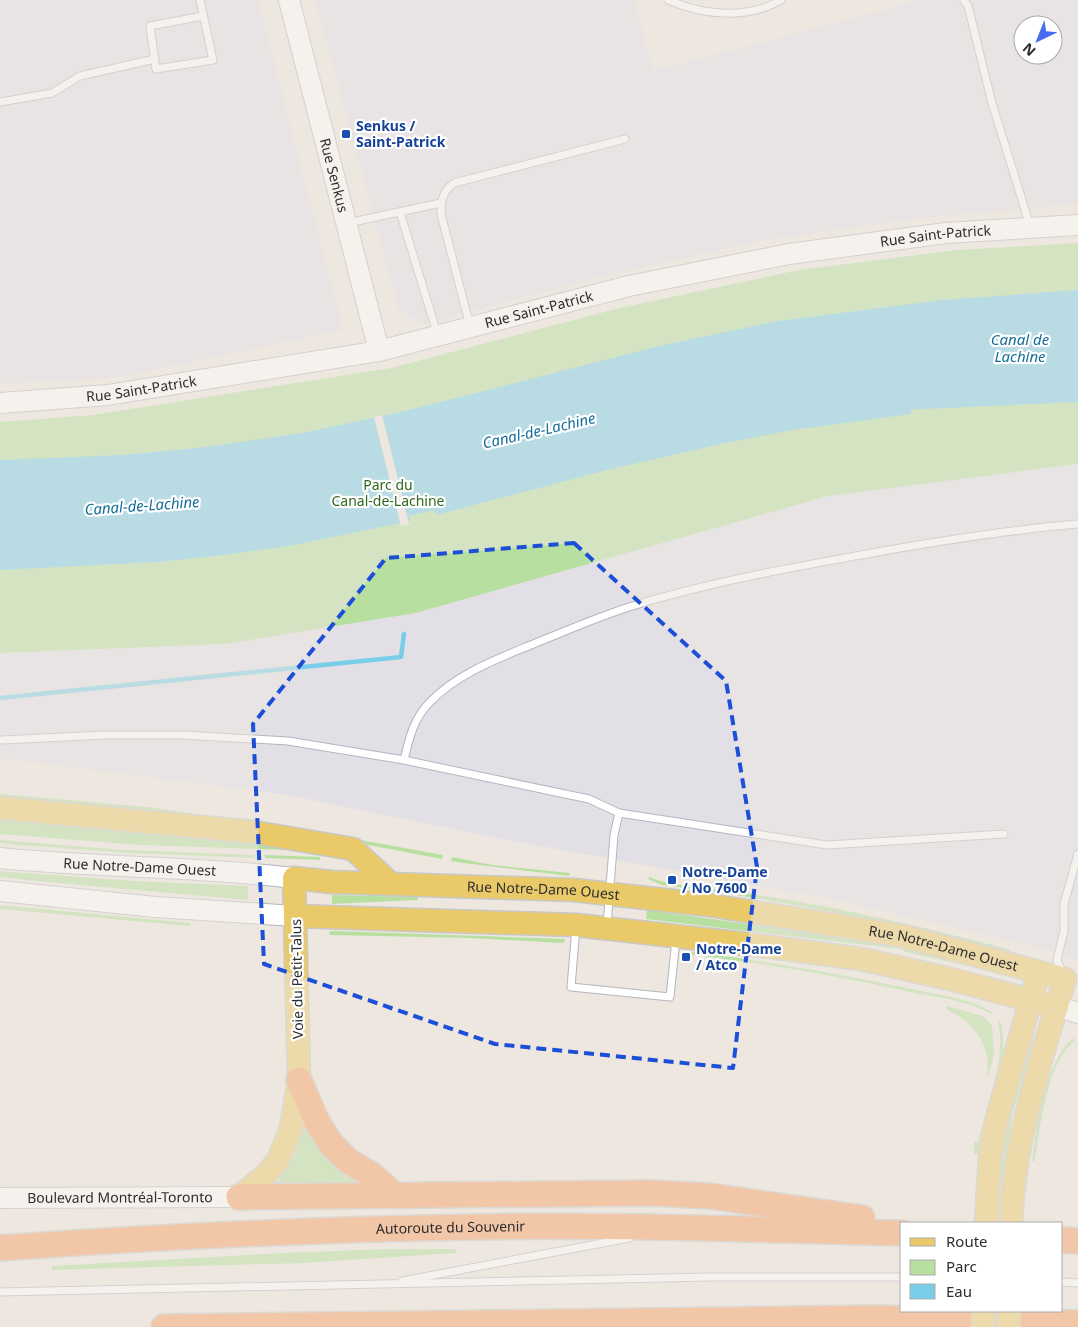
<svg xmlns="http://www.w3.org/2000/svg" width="1078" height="1327" viewBox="0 0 1078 1327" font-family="'Noto Sans',sans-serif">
	<rect width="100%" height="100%" fill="#ede7e0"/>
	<!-- industrial -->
	<g fill="#e2e0e6" fill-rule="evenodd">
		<polygon points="0,0 258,0 343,330 121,377 0,384"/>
		<path d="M 315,0 L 634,0 L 653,71 L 910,3 L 910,0 L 1078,0 L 1078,204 L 912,219 L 754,242 L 592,279 L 424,324 L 399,311 ZM 1023,25 L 1053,25 L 1053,55 L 1023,55 Z"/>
		<polygon points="1078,464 1078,959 1030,945 836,900 513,841 287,795 0,758 0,653 225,644 416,613 828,496"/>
	</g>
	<!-- green -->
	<g fill="#b7e0a0">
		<polygon points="1078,243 1078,464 828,496 416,613 225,644 0,653 0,422 93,415 391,368 620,308 799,270 957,250"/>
		<polygon points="0,794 147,807 291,827 0,797"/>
		<polygon points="0,818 288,846 288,850 140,845 0,834"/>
		<polygon points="300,829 443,855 442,859 300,832"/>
		<polygon points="0,840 123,850 255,855 255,858 130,853 8,844 0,843"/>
		<polygon points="265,855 320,857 320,860 265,858"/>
		<polygon points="452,857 492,865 570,873 569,876 464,863 451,861"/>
		<polygon points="0,871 134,881 248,886 248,900 35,881 0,877"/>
		<path d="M 650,877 C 664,886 737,891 758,895 C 843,908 927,928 1011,950 L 1010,952 C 895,923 780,899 662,885 L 648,879 Z"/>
		<polygon points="332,895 418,897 418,900 332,904"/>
		<polygon points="0,905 190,923 189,926 0,909"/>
		<polygon points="647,910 879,942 964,961 963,965 906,952 901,949 646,919"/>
		<polygon points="333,931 565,939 564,943 470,938 330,935 329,932"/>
		<path d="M 687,951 C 763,961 838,973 912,989 C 938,995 970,998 992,1012 L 991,1014 C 966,1000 934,997 906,991 C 834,975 761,963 687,954 Z"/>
		<path d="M 947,1006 L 983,1016 L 992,1025 L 994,1054 L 988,1078 C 987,1072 988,1064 987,1058 C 984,1035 967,1019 947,1010 Z"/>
		<path d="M 1000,1021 C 1012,1050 987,1122 980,1154 L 974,1154 L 974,1142 L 978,1142 C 986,1109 1007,1056 998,1023 Z"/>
		<polygon points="1032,1032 1035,1034 1012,1116 1003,1195 1001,1195 1002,1167 1010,1101"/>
		<path d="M 1073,1038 L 1075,1041 C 1047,1061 1040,1129 1035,1161 L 1032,1161 C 1037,1124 1044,1064 1073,1038 Z"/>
		<polygon points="303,1118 364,1183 276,1185 296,1152"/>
		<polygon points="385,1249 456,1249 456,1253 304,1263 52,1270 52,1266 282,1253"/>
	</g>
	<!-- water -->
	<polygon fill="#79cde9" points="1078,290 1078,402 924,409 911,410 911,414 793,430 730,442 615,468 436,515 434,510 409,516 410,521 289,546 224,555 157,562 0,570 0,460 122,455 198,448 303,433 405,411 664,345 778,321 942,300"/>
	<!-- pier -->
	<polygon fill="#ede7e0" points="382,415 409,524 401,526 374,417"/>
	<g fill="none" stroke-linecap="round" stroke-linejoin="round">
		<!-- stream -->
		<polyline stroke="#79cde9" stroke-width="4.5" points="0,698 401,657 404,634"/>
		<!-- lane casing -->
		<g stroke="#b3b6bf" stroke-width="9">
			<g id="lane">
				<polyline points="200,0 213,60 156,69 150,26 203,16"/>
				<path d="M 668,0 C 703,15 746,20 781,0"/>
				<polyline points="964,0 968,6 992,103 1030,226"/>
				<polyline points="0,102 52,93 80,76 155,59"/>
				<polyline points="400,212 437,333"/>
				<polyline points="348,223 441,203"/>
				<path d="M 470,326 L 441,214 C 441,200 443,191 454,183 L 625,139"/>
				<polyline points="2,740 105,735 183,735 288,741 404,760 565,794 589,799 619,813"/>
				<path d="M 404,760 C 409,738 414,718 430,702 C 459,672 500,658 538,642 C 568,630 598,617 629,607 C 705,583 784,569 861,555 C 933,542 1005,530 1078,524"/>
				<polyline points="607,925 614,835 619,813 827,845 1004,834"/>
				<polyline points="576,927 571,987 670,997 676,939"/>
				<polyline points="1063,974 1057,960 1064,931 1064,904 1078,854"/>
				<polyline points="402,1281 629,1238"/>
				<polyline points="1062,1282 1078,1283"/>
				<polyline points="0,1292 710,1277 902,1277"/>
			</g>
		</g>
		<!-- secondary casing -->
		<g stroke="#b3b6bf" stroke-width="22">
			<g id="secondary">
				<path id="s1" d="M 289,0 L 379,351"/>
				<path id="s2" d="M 0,403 L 108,395 L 379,351 L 629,286 L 789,254 L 946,233 L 1078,225"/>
				<path id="s3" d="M 0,858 C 98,868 197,866 294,878"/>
				<polyline points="0,891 155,907 295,916"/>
				<polyline points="1057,1007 1078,1013"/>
				<path id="s4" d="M 0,1198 L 239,1197"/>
			</g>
		</g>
		<!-- primary casing -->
		<g stroke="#c8c8c8" stroke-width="25">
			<g id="primary">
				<polyline points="0,808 253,832 353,849 391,884"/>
				<polyline points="295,916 576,925 755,945 861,959 950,979 1057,1007"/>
				<path id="s5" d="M 239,1197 L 266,1175 L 278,1160 L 291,1129 L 299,1080 L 294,878 L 332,882 L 574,890 L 709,905 L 903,936 L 1065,979 C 1041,1059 1014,1139 1011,1223"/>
				<polyline points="986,1223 990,1158 996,1122 1035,985"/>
			</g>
		</g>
		<!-- highway casing -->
		<g stroke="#c8c8c8" stroke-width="28">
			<g id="highway">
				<polyline points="299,1080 317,1122 331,1144 348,1161 372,1175 394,1195"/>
				<polyline points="239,1197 650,1193 710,1196 862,1218"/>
				<polyline points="1062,1240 1078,1241"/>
				<path id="s6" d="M 0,1248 C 158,1237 317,1229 476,1227 C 618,1224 760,1230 902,1233"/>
				<polyline points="164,1327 877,1318 1078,1323"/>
			</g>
		</g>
		<!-- lane -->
		<use href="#lane" stroke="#fff" stroke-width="7"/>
		<!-- secondary -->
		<use href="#secondary" stroke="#fff" stroke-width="20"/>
		<!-- primary -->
		<use href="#primary" stroke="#eaca68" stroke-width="22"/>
		<!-- highway -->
		<use href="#highway" stroke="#f6a062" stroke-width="25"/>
		<!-- primary-bridge casing -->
		<g stroke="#c8c8c8" stroke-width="25" stroke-linecap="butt">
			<g id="primary-bridge">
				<polyline points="983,1327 984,1311"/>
				<polyline points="1008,1327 1009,1311"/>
			</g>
		</g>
		<!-- primary-bridge -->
		<use href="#primary-bridge" stroke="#eaca68" stroke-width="22"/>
	</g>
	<!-- marked area -->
	<path d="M0 0H1078V1327H0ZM 574,543 L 726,681 L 757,867 L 733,1068 L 495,1044 L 264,964 L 253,724 L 386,558 Z" fill="#ede7e0" fill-opacity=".55" fill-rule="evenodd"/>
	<path fill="none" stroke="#1d4ed8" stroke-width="4" stroke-dasharray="10 6" stroke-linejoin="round" d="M 574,543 L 726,681 L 757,867 L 733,1068 L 495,1044 L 264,964 L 253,724 L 386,558 Z"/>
	<!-- markers -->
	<g fill="#1a4fb4" stroke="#fff" stroke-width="2">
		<rect x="341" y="129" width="10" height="10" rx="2.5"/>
		<rect x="667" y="875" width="10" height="10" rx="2.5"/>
		<rect x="681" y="952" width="10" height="10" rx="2.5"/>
	</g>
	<g text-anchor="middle" stroke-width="4.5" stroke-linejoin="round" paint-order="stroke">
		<!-- transit labels -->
		<g font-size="14" font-weight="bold" fill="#164399" stroke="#fff" text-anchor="start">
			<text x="356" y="131">Senkus /<tspan x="356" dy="16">Saint-Patrick</tspan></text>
			<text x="682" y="877">Notre-Dame<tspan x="682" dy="16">/ No 7600</tspan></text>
			<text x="696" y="954">Notre-Dame<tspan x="696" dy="16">/ Atco</tspan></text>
		</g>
		<!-- street labels -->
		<g font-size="14" fill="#2d2d2d" stroke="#fff">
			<text dy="5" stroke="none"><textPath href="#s1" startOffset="181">Rue Senkus</textPath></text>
			<text dy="5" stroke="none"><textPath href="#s2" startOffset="952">Rue Saint-Patrick</textPath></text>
			<text dy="5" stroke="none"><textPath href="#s2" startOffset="548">Rue Saint-Patrick</textPath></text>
			<text dy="5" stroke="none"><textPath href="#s2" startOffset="142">Rue Saint-Patrick</textPath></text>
			<text dy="5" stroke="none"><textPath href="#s3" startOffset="140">Rue Notre-Dame Ouest</textPath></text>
			<text dy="5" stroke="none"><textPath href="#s5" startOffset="589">Rue Notre-Dame Ouest</textPath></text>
			<text dy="5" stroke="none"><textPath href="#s5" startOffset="994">Rue Notre-Dame Ouest</textPath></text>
			<text transform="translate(297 979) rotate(-91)" y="5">Voie du Petit-Talus</text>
			<text dy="5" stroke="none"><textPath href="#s4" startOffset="120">Boulevard Montréal-Toronto</textPath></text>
			<text dy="5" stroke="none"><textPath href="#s6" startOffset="451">Autoroute du Souvenir</textPath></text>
		</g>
		<!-- park labels -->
		<g font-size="14" fill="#2f671f" stroke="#fff">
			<text x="388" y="490">Parc du<tspan x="388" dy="16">Canal-de-Lachine</tspan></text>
		</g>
		<!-- water labels -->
		<g font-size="15" font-style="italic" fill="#156d98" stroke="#fff">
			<text x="1020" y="345">Canal de<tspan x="1020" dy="17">Lachine</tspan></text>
			<text transform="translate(539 431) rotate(-13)" y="5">Canal-de-Lachine</text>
			<text transform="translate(142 506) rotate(-4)" y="5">Canal-de-Lachine</text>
		</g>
	</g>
	<!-- legend -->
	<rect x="900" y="1222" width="162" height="90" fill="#ffffff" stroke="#ababab"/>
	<rect x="910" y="1238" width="25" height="8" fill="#eaca68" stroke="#ababab"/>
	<text x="946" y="1247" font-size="15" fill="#2d2d2d">Route</text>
	<rect x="910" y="1260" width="25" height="15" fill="#b7e0a0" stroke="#ababab"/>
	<text x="946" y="1272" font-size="15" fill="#2d2d2d">Parc</text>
	<rect x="910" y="1284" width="25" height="15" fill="#79cde9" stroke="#ababab"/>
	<text x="946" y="1297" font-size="15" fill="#2d2d2d">Eau</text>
	<!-- north arrow -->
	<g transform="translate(1038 40) rotate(223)"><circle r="24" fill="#ffffff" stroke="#ababab"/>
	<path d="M0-4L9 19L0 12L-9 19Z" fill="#496bf1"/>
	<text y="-8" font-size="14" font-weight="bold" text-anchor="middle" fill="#2d2d2d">N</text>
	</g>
</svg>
